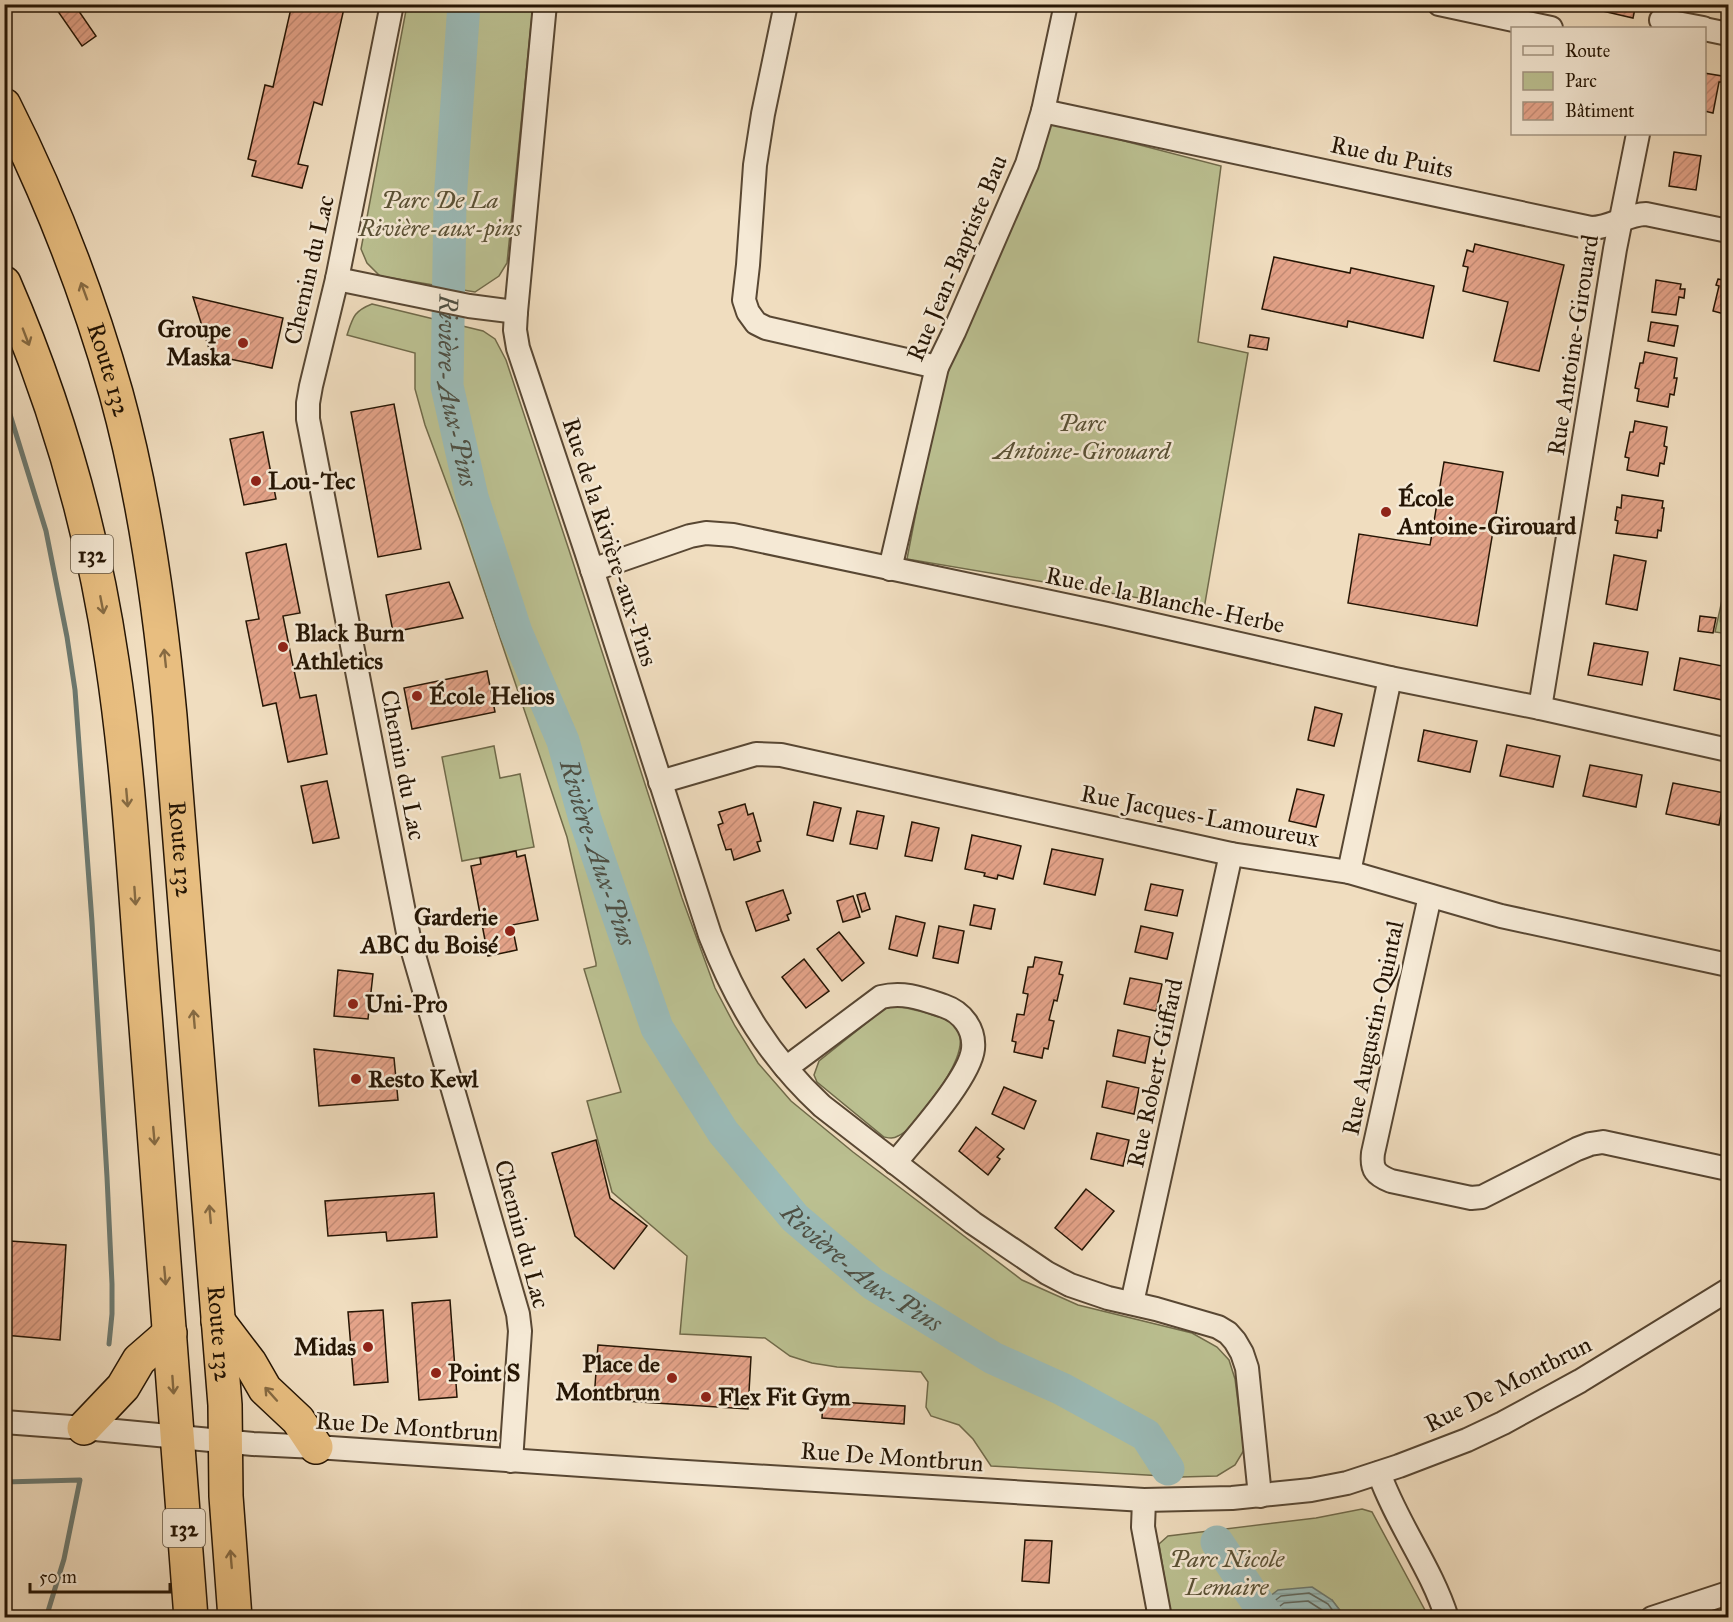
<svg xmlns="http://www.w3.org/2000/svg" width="1733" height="1622" viewBox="0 0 1733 1622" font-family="'IM FELL Great Primer',serif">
	<defs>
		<pattern id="cemetery-stones" width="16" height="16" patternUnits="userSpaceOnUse" patternTransform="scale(1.5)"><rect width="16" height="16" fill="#bbc091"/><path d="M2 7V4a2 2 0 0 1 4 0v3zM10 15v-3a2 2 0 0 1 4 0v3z" fill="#a1a47b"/></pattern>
		<pattern id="water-rules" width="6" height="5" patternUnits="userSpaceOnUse" patternTransform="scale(1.5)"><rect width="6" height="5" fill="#9bbbb8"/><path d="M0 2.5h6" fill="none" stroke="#85a09d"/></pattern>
		<pattern id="building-hatch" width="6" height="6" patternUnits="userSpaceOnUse" patternTransform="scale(1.5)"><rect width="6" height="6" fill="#e4a389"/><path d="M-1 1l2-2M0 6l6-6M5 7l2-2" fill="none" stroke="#c38b75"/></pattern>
	</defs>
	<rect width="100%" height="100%" fill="#f0ddbf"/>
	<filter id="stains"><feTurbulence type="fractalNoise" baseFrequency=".00333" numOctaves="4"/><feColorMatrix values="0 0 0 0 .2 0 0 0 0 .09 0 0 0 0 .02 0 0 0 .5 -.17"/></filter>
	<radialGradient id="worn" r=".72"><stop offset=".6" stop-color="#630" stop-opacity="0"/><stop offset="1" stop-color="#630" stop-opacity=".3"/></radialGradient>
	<!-- cemetery -->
	<polygon fill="url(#cemetery-stones)" stroke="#706a4a" stroke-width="1.5" points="1728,573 1728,634 1715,632"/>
	<!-- green -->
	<g fill="#bbc091" stroke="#706a4a" stroke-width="1.5">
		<polygon points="407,5 533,5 507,263 499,276 475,292 380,276 367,263 361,249"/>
		<polygon points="1047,121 1221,166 1198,342 1248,353 1204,609 907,559 940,388 1025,190"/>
		<path d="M 372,304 L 483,331 L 495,339 L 506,360 L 569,550 L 682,898 L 715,988 L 735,1026 L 758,1063 L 791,1101 L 853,1152 L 1022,1280 L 1078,1305 L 1192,1333 L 1217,1347 L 1229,1360 L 1235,1379 L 1244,1450 L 1235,1465 L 1217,1476 L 1181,1477 L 991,1466 L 973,1439 L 959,1425 L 931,1416 L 926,1407 L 928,1382 L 921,1372 L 837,1367 L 812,1363 L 790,1356 L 765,1338 L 680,1334 L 687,1256 L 612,1192 L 587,1101 L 621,1092 L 584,969 L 596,966 L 596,963 L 567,837 L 461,522 L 425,425 L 415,389 L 415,353 L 347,335 C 353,317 354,311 372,304 Z"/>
		<polygon points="494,746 500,778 520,774 534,847 462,861 442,757"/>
		<path d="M 894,1006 C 906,1007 918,1011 930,1014 C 935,1016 942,1017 947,1020 C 979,1035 945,1082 932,1099 C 922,1111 912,1130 898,1136 C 893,1139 889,1138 884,1137 L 817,1082 L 814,1075 L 819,1061 L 884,1009 Z"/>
		<polygon points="1362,1509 1372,1512 1426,1612 1428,1617 1345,1617 1332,1600 1244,1616 1243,1617 1171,1617 1159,1544 1168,1536 1316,1518"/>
	</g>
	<!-- water -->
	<polygon fill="url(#water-rules)" stroke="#6c7970" stroke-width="1.5" points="1312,1587 1332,1600 1345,1617 1243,1617 1278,1590"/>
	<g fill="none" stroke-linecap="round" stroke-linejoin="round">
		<!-- shore -->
		<g stroke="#60685e" stroke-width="1.5">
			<polyline points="1252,1618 1281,1596 1309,1593 1328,1604 1338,1618"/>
			<polyline points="1264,1618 1284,1603 1308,1601 1322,1610 1328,1618"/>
		</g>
		<!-- stream -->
		<g stroke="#6c7970" stroke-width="5">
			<polyline points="4,395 46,531 67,637 75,690 92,922 107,1177 112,1284 112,1314 109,1344"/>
			<polyline points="4,1482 80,1480 64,1559 46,1618"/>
		</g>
		<!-- river -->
		<g stroke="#9bbbb8" stroke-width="33">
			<path id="s1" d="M 464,4 L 450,201 L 447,386 L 472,497 L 516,632 L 563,741 L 585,819 L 657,1028 L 723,1132 L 795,1218 L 873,1284 L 993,1358 L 1062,1389 L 1146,1435 L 1168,1469"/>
			<polyline points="1217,1542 1268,1618"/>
		</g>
	</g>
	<!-- building -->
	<g fill="url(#building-hatch)" stroke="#251504" stroke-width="1.5">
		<polygon points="65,4 74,4 96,36 82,46 57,10"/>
		<polygon points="292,4 345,4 322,105 314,102 298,164 308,166 302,188 252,176 256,161 248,159 265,85 273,87"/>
		<polygon points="1599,4 1636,4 1633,18 1598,10"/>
		<polygon points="1704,73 1722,76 1722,82 1719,82 1713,113 1704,111"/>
		<polygon points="1674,152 1701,156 1696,190 1669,186"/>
		<polygon points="1728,174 1728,202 1722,200"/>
		<polygon points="1475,244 1564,265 1539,371 1494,361 1508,302 1463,291 1468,267 1463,266 1467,250 1473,252"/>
		<polygon points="1274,257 1350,273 1351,268 1434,286 1423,338 1348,321 1347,327 1262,309"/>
		<polygon points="1718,279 1728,281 1728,315 1713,311 1719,286 1716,285"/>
		<polygon points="1656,280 1681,284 1680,289 1685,289 1684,298 1679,297 1676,315 1652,312"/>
		<polygon points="193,297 283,318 272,368 211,355"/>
		<polygon points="1651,322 1678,326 1674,346 1648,341"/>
		<polygon points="1250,335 1269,338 1267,350 1248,347"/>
		<polygon points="1645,352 1677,358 1674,378 1677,378 1674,395 1670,394 1668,407 1637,401 1639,389 1635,388 1640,363 1643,363"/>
		<polygon points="394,404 421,549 378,557 351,412"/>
		<polygon points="1635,421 1667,427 1664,446 1667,447 1664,464 1660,463 1658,476 1627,470 1629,458 1625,457 1630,432 1633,432"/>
		<polygon points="263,432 276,499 244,505 230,439"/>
		<polygon points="1444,462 1503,472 1477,626 1348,603 1359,534 1430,545"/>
		<polygon points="1622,495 1663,501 1662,508 1664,508 1661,531 1658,530 1657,538 1616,533 1618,521 1615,520 1617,507 1621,508"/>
		<polygon points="286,544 300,613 283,616 292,661 300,698 316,695 327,754 288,762 276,703 263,706 246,621 259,619 246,553"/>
		<polygon points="1614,555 1646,561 1637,610 1606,604"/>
		<polygon points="449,582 463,618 393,632 386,595"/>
		<polygon points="1700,616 1716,618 1713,633 1698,631"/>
		<polygon points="1594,643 1648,652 1642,685 1588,675"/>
		<polygon points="1680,658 1728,667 1727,701 1674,690"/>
		<polygon points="487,671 495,712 412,729 404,688"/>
		<polygon points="1315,707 1342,714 1334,746 1308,740"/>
		<polygon points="1424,730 1477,741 1470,772 1418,761"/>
		<polygon points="1507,745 1560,756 1553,787 1500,776"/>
		<polygon points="1590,765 1642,775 1636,807 1583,796"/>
		<polygon points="327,781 339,838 313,843 301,786"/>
		<polygon points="1673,783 1725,793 1719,825 1666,814"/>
		<polygon points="1297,789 1324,795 1316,827 1289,821"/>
		<polygon points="814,802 841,808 833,841 807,835"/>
		<polygon points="745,804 748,815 753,813 761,841 757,842 760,851 734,860 731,849 726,850 721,835 718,825 723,823 719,812"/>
		<polygon points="857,811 884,816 877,849 850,844"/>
		<polygon points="912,822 939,828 932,861 905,856"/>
		<polygon points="972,835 1021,846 1013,879 998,875 997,879 984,876 985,873 965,869"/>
		<polygon points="1052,849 1103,859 1095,895 1044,884"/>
		<polygon points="516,851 517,857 525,855 538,920 512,925 517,950 488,956 471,866 481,864 480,858"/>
		<polygon points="1151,884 1183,890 1177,916 1145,910"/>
		<polygon points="783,890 791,913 787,915 789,920 756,931 746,902"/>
		<polygon points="865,893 870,909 862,912 857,895"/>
		<polygon points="853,896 860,917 843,922 837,901"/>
		<polygon points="974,905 995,909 991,929 970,925"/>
		<polygon points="896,916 925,923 917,956 889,949"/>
		<polygon points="939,926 964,931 958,963 933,958"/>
		<polygon points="1141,926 1173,933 1167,959 1135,952"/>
		<polygon points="839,932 864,963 842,981 817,949"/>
		<polygon points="1035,957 1062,962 1059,974 1063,975 1057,1001 1054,1000 1049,1020 1054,1021 1048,1049 1044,1048 1042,1058 1014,1052 1016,1042 1012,1041 1017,1014 1024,1015 1028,994 1023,993 1028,967 1033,967"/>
		<polygon points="804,959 829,991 806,1008 782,977"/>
		<polygon points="338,970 373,974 368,1019 334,1016"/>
		<polygon points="1130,978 1162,984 1156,1011 1124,1004"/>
		<polygon points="1118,1030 1150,1037 1145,1063 1113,1056"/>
		<polygon points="314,1049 394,1058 398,1100 319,1106"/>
		<polygon points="1107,1081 1139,1088 1134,1114 1102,1107"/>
		<polygon points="1004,1087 1036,1101 1024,1129 992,1114"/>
		<polygon points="976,1127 1004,1149 997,1157 1000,1159 988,1175 959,1151"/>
		<polygon points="1097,1133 1129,1140 1123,1166 1091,1159"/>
		<polygon points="596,1140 610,1198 647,1226 614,1269 575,1236 552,1153"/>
		<polygon points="1086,1189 1114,1211 1082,1250 1055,1228"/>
		<polygon points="434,1193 437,1237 387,1241 386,1232 328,1236 325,1201"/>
		<polygon points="10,1241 66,1245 60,1340 4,1335"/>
		<polygon points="450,1300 457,1397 419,1400 412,1303"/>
		<polygon points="383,1310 388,1382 354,1385 348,1312"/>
		<polygon points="598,1345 751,1357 748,1409 594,1399"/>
		<polygon points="823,1401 905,1406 904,1424 822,1418"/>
		<polygon points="1025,1540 1052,1541 1049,1583 1022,1581"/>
		<polygon points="1025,1614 1077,1617 1077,1618 1025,1618"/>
	</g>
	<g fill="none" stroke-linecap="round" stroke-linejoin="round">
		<!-- minor casing -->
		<g stroke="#584733" stroke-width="26">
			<g id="minor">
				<polyline points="392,4 337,279 311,386 308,403 308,419 409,938 518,1314 520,1331 511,1461"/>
				<path d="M 545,4 L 516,312 L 515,330 L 518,348 L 586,551 L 710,935 C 736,1002 769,1057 822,1106 L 973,1223 L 1047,1273 L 1070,1285 L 1108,1298 L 1156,1309 L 1218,1327 L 1228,1333 L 1235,1341 L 1242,1353 L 1247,1368 L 1260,1496"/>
				<polyline points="786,4 763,114 755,165 748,265 744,300 748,312 756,323 766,328 937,367"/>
				<polyline points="1439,4 1551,28"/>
				<polyline points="1661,20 1703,28"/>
				<polyline points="1704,29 1728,34"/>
				<path d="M 1043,111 L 1591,228 C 1611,228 1627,214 1646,214 L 1728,231"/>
				<polyline points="337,279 469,306 516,312"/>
				<polyline points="890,569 937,367 954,332 1027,164 1043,111 1066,4"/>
				<polyline points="592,570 690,536 706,533 733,535 1107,614 1390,678 1540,708 1728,750"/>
				<polyline points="1540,708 1615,249 1638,134"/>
				<polyline points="660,782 756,754 781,755 1231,854 1349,872 1501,916 1728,965"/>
				<polyline points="1349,872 1390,678"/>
				<path d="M 1430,896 L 1373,1153 C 1371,1170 1376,1175 1391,1181 L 1471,1198 L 1482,1197 L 1577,1149 L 1590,1144 L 1603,1142 L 1728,1169"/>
				<path d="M 786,1068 L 881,997 C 904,991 923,999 944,1006 C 962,1012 975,1029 973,1049 C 970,1078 915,1138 895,1163"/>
				<polyline points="1132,1303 1231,854"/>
				<polyline points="4,1422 84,1428 253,1444 316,1447 670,1471 1144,1500 1232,1498 1311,1490 1347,1483 1399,1466 1467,1440 1503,1423 1580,1381 1728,1290"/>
				<path d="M 1379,1473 C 1397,1524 1431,1567 1447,1618"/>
				<polyline points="1144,1500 1143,1527 1160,1618"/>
				<polyline points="1652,1618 1728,1593"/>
			</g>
		</g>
		<!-- highway casing -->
		<g stroke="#251504" stroke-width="36">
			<g id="highway">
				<path id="s2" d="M 4,105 C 51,198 88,294 116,393 C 145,498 160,608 170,716 L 225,1405 L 226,1496 L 235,1618"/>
				<path d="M 4,283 C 56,403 93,532 112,661 C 130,778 135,896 145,1014 C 161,1215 174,1416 191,1618"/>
				<polyline points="218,1321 250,1363 265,1389 298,1420 316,1447"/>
				<polyline points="84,1428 123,1387 139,1360 170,1333"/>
			</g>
		</g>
		<!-- minor -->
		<use href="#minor" stroke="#f5e9d5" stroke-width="22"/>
		<!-- highway -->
		<use href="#highway" stroke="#e8be80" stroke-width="33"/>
	</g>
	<!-- one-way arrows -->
	<defs><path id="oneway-shaft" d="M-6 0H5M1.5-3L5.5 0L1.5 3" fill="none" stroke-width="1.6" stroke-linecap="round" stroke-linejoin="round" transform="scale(1.5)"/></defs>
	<g stroke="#866a42">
		<use href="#oneway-shaft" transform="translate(84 291) rotate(-110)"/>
		<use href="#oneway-shaft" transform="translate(26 337) rotate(69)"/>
		<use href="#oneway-shaft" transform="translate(102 605) rotate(79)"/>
		<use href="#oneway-shaft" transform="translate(165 658) rotate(-96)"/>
		<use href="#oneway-shaft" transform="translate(127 798) rotate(85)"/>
		<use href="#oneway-shaft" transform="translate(135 896) rotate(86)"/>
		<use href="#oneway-shaft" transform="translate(194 1019) rotate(-95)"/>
		<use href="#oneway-shaft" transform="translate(154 1136) rotate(85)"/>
		<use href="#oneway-shaft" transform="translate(210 1214) rotate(-95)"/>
		<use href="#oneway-shaft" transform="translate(165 1276) rotate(85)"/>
		<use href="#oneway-shaft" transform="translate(173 1385) rotate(86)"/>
		<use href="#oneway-shaft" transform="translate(271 1394) rotate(-132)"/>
		<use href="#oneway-shaft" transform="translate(231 1559) rotate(-95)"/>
	</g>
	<!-- markers -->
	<g fill="#8f2418" stroke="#f5e9d5" stroke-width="2">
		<circle cx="243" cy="343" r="6"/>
		<circle cx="256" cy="481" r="6"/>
		<circle cx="1386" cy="512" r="6"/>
		<circle cx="283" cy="647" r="6"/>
		<circle cx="417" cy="696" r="6"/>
		<circle cx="510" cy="931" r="6"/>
		<circle cx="353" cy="1004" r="6"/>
		<circle cx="356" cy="1079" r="6"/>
		<circle cx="368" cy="1347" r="6"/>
		<circle cx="436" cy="1373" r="6"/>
		<circle cx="672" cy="1378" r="6"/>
		<circle cx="706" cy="1397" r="6"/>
	</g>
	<g text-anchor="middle" stroke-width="5" stroke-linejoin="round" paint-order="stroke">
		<!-- shield labels -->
		<g fill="#f5e9d5" stroke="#635543" stroke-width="1.5">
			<rect x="71" y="535" width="42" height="38" rx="4.5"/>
			<rect x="163" y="1509" width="42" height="38" rx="4.5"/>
		</g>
		<g font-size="22" font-weight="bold" fill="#251504">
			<text x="92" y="562">132</text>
			<text x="184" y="1536">132</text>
		</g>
		<!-- street labels -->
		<g font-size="24" fill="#251504" stroke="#f5e9d5">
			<text transform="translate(1392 157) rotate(12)" y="8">Rue du Puits</text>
			<text transform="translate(957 258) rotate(-67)" y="8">Rue Jean-Baptiste Bau</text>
			<text transform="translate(309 270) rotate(-77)" y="8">Chemin du Lac</text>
			<text transform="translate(1573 345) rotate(-81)" y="8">Rue Antoine-Girouard</text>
			<text dy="8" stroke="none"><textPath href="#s2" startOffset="285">Route 132</textPath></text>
			<text transform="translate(610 542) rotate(72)" y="8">Rue de la Rivière-aux-Pins</text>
			<text transform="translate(1165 600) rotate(12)" y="8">Rue de la Blanche-Herbe</text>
			<text transform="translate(403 765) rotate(79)" y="8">Chemin du Lac</text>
			<text transform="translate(1200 816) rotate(11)" y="8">Rue Jacques-Lamoureux</text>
			<text dy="8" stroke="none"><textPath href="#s2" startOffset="771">Route 132</textPath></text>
			<text transform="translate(1373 1028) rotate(-78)" y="8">Rue Augustin-Quintal</text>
			<text transform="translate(1155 1073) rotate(-78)" y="8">Rue Robert-Giffard</text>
			<text transform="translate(522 1234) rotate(75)" y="8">Chemin du Lac</text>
			<text dy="8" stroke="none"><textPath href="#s2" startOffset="1257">Route 132</textPath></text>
			<text transform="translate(1508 1384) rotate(-27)" y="8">Rue De Montbrun</text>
			<text transform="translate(407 1427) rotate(4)" y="8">Rue De Montbrun</text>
			<text transform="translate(892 1457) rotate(4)" y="8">Rue De Montbrun</text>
		</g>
		<!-- park labels -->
		<g font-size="24" font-style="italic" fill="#5a5135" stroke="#f5e9d5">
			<text x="440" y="208">Parc De La<tspan x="440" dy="28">Rivière-aux-pins</tspan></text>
			<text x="1082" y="431">Parc<tspan x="1082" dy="28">Antoine-Girouard</tspan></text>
			<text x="1227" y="1567">Parc Nicole<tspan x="1227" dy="28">Lemaire</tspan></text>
		</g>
		<!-- poi labels -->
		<g font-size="24" font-weight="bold" fill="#251504" stroke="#f5e9d5" text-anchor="start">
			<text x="231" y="337" text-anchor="end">Groupe<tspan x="231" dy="28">Maska</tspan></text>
			<text x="268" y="489">Lou-Tec</text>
			<text x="1398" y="506">École<tspan x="1398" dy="28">Antoine-Girouard</tspan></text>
			<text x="295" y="641">Black Burn<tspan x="295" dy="28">Athletics</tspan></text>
			<text x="429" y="704">École Helios</text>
			<text x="498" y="925" text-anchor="end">Garderie<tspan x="498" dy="28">ABC du Boisé</tspan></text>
			<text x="365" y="1012">Uni-Pro</text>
			<text x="368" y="1087">Resto Kewl</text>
			<text x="356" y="1355" text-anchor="end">Midas</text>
			<text x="660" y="1372" text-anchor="end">Place de<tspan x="660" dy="28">Montbrun</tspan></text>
			<text x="448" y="1381">Point S</text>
			<text x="718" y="1405">Flex Fit Gym</text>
		</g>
		<!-- water labels -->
		<g font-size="26" font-style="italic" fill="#4e4f43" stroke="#f5e9d5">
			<text dy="9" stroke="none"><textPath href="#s1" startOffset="388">Rivière-Aux-Pins</textPath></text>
			<text dy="9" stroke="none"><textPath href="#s1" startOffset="874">Rivière-Aux-Pins</textPath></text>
			<text dy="9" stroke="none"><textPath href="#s1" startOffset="1378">Rivière-Aux-Pins</textPath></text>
		</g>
	</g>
	<!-- margin -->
	<rect width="1733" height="1622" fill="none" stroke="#f0ddbf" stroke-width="24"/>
	<rect x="6" y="6" width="1721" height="1610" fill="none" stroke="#251504" stroke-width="3"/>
	<rect x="12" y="12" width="1709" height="1598" fill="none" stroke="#251504" stroke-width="1.5"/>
	<!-- legend -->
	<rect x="1511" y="27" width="195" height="108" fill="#f5e9d5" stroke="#a29481" stroke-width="1.5"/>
	<rect x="1523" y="46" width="30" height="9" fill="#f5e9d5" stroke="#a29481" stroke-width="1.5"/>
	<text x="1565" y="57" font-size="18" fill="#251504">Route</text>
	<rect x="1523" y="72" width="30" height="18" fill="#bbc091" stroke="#a29481" stroke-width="1.5"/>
	<text x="1565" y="87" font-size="18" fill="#251504">Parc</text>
	<rect x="1523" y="102" width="30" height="18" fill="url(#building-hatch)" stroke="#a29481" stroke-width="1.5"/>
	<text x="1565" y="117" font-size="18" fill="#251504">Bâtiment</text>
	<!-- scale -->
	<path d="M30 1583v9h140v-9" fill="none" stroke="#251504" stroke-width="3"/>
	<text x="39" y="1583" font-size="18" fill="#251504" stroke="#f5e9d5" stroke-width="4.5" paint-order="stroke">50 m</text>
	<rect width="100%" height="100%" filter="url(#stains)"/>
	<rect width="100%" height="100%" fill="url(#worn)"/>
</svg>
